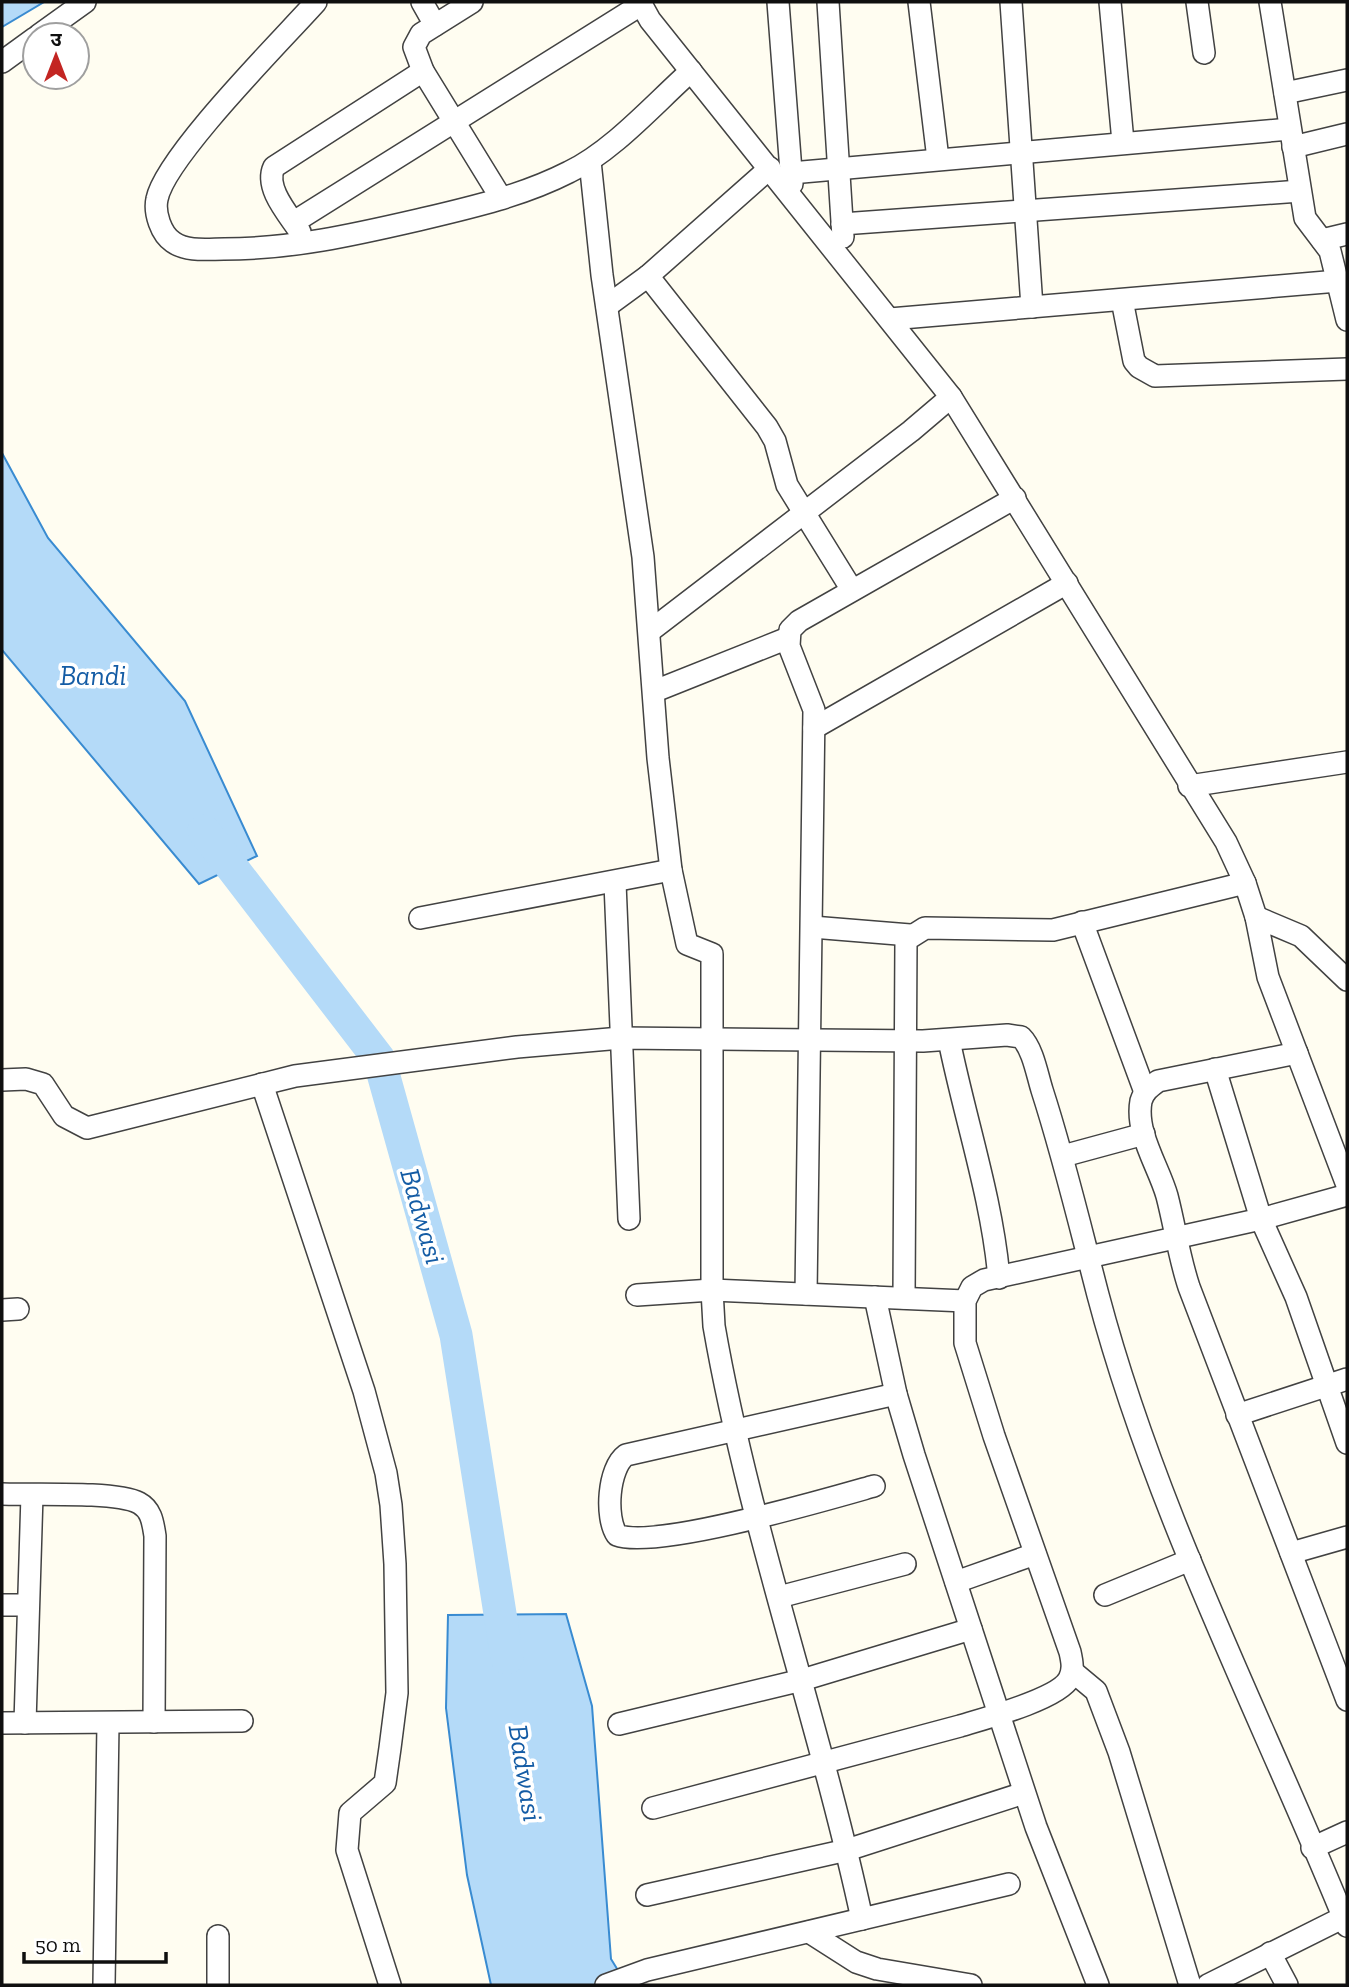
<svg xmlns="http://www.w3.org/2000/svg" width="1349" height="1987" viewBox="0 0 1349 1987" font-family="'Zilla Slab','Noto Sans Devanagari',serif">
	<rect width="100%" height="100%" fill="#fffdf1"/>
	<!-- water -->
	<g fill="#b4daf8" stroke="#398bd1" stroke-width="2">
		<polygon points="2,2 44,2 2,27"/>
		<polygon points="2,453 48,538 185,701 257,856 199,884 2,650"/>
		<polygon points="566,1614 592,1706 611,1959 627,1985 491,1985 467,1875 446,1708 448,1615"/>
	</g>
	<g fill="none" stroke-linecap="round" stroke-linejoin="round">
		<!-- river -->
		<polyline stroke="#b4daf8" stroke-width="33" points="204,831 379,1059 456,1335 507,1658"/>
		<!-- minor casing -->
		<g stroke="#424242" stroke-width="24">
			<g id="minor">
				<path d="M 316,2 C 283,39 165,157 157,199 C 154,213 161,234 173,242 C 187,252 208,249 224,249 C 291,249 353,235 418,220 C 469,208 522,196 569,172 C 613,151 655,103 691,71"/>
				<polyline points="422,2 435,25"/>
				<polyline points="472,2 421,34 414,47 423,71 501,198"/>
				<polyline points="640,2 650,20 951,397 1226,842 1245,883 1256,917 1268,977 1347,1185"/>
				<polyline points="778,2 792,184"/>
				<polyline points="828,2 843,237"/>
				<polyline points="919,2 938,159"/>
				<polyline points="1011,2 1032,307"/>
				<polyline points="1110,2 1123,142"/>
				<polyline points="1197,2 1204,53"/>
				<polyline points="1270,2 1305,218 1330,251 1347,320"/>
				<polyline points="39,35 85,2"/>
				<polyline points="2,62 35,38"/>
				<polyline points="1285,93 1347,80"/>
				<polyline points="1293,147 1347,134"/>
				<path d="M 590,161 L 602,275 L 643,557 L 658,758 L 671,870 L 687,944 L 712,954 L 712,1290 L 714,1326 C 749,1527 819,1720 862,1919"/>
				<polyline points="791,173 1290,129"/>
				<polyline points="294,222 642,4"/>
				<polyline points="842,224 1300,191"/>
				<path d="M 300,232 C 289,215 264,188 274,167 L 423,71"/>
				<polyline points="1322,240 1347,234"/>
				<polyline points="648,276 767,427 775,441 787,485 852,590"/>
				<polyline points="1122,300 1134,361 1139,367 1155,376 1347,369"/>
				<polyline points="607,306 648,276 770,168"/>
				<polyline points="890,319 1338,281"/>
				<polyline points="650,631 911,431 951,397"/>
				<polyline points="655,691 788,638"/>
				<polyline points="814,728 1067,583"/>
				<polyline points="1189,786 1347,762"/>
				<polyline points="615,883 629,1219"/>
				<polyline points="1256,917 1301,936 1347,980"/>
				<polyline points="420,918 671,870"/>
				<polyline points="1082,922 1145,1092"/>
				<polyline points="812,927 910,935"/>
				<path d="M 949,1040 C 965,1119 992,1198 999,1278"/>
				<path d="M 1297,1053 L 1158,1081 C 1150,1087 1144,1091 1141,1101 C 1135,1133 1159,1167 1167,1196 C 1175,1227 1179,1257 1189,1287 L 1347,1700"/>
				<polyline points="1215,1069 1261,1219 1296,1297 1347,1443"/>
				<path d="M 2,1080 L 26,1079 L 43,1084 L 64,1116 L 87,1128 L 295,1076 L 517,1047 L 621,1038 L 923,1041 L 1007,1035 L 1021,1037 C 1033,1049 1037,1074 1042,1090 C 1064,1158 1080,1226 1098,1295 C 1156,1514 1262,1717 1347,1926"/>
				<polyline points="262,1084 364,1391 386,1473 391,1505 395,1564 397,1693 390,1748 385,1783 350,1813 347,1850 390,1985"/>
				<polyline points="1063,1156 1144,1134"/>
				<polyline points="806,1294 814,710 789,646 790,630 799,621 1015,498"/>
				<polyline points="637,1295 712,1290 965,1301"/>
				<polyline points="875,1297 896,1394 914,1455 1036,1827 1098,1985"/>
				<polyline points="904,1298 906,940 925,928 1053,930 1245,883"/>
				<polyline points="2,1310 18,1309"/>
				<polyline points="1237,1415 1347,1379"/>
				<path d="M 874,1486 C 828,1499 655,1550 617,1535 C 605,1518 608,1468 626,1455 L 896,1394"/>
				<path d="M 2,1494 C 32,1495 116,1491 139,1503 C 152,1510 153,1524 155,1536 L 154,1722"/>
				<polyline points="1291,1553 1347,1537"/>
				<polyline points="956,1582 1035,1554"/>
				<polyline points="1105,1595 1190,1560"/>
				<polyline points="779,1597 905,1564"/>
				<polyline points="2,1605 28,1605"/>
				<polyline points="1072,1671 1096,1691 1119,1752 1190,1985"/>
				<polyline points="2,1723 242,1721"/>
				<polyline points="25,1723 32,1495"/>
				<polyline points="619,1724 802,1680 971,1629"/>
				<path d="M 653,1808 L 960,1726 C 983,1719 1058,1699 1069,1679 C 1074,1670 1072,1661 1070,1652 L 994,1436 L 965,1343 L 965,1301 L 972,1287 L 984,1280 L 1261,1219 L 1347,1195"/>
				<polyline points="1312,1848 1347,1832"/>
				<polyline points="647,1895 847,1850 1024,1793"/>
				<polyline points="809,1932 856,1962 877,1969 971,1985"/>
				<polyline points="1270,1953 1287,1985"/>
				<polyline points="104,1985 108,1724"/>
				<polyline points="218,1985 218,1936"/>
				<polyline points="606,1985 647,1970 1009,1884"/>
				<polyline points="1208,1985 1344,1917"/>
			</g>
		</g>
		<!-- minor -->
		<use href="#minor" stroke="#fff" stroke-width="21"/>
	</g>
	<g text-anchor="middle" stroke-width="7" stroke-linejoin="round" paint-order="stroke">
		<!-- water labels -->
		<g font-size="28" font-style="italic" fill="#145ca5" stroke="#fff">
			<text x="93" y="685">Bandi</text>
			<text transform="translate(423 1216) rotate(74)" y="10">Badwasi</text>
			<text transform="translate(526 1773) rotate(81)" y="10">Badwasi</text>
		</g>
	</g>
	<!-- border -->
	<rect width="1349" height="1987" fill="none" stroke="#0f0f0f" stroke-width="7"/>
	<!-- north arrow -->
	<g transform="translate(56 56)"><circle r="33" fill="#ffffff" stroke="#9f9f9f" stroke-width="2"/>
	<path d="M0-5L12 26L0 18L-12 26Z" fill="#c32522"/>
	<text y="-10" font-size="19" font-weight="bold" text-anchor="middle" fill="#0f0f0f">उ</text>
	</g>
	<!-- scale -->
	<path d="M24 1952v10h142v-10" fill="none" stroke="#0f0f0f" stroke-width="3.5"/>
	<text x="35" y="1952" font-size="21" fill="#0f0f0f" stroke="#ffffff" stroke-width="5" paint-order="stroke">50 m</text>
</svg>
